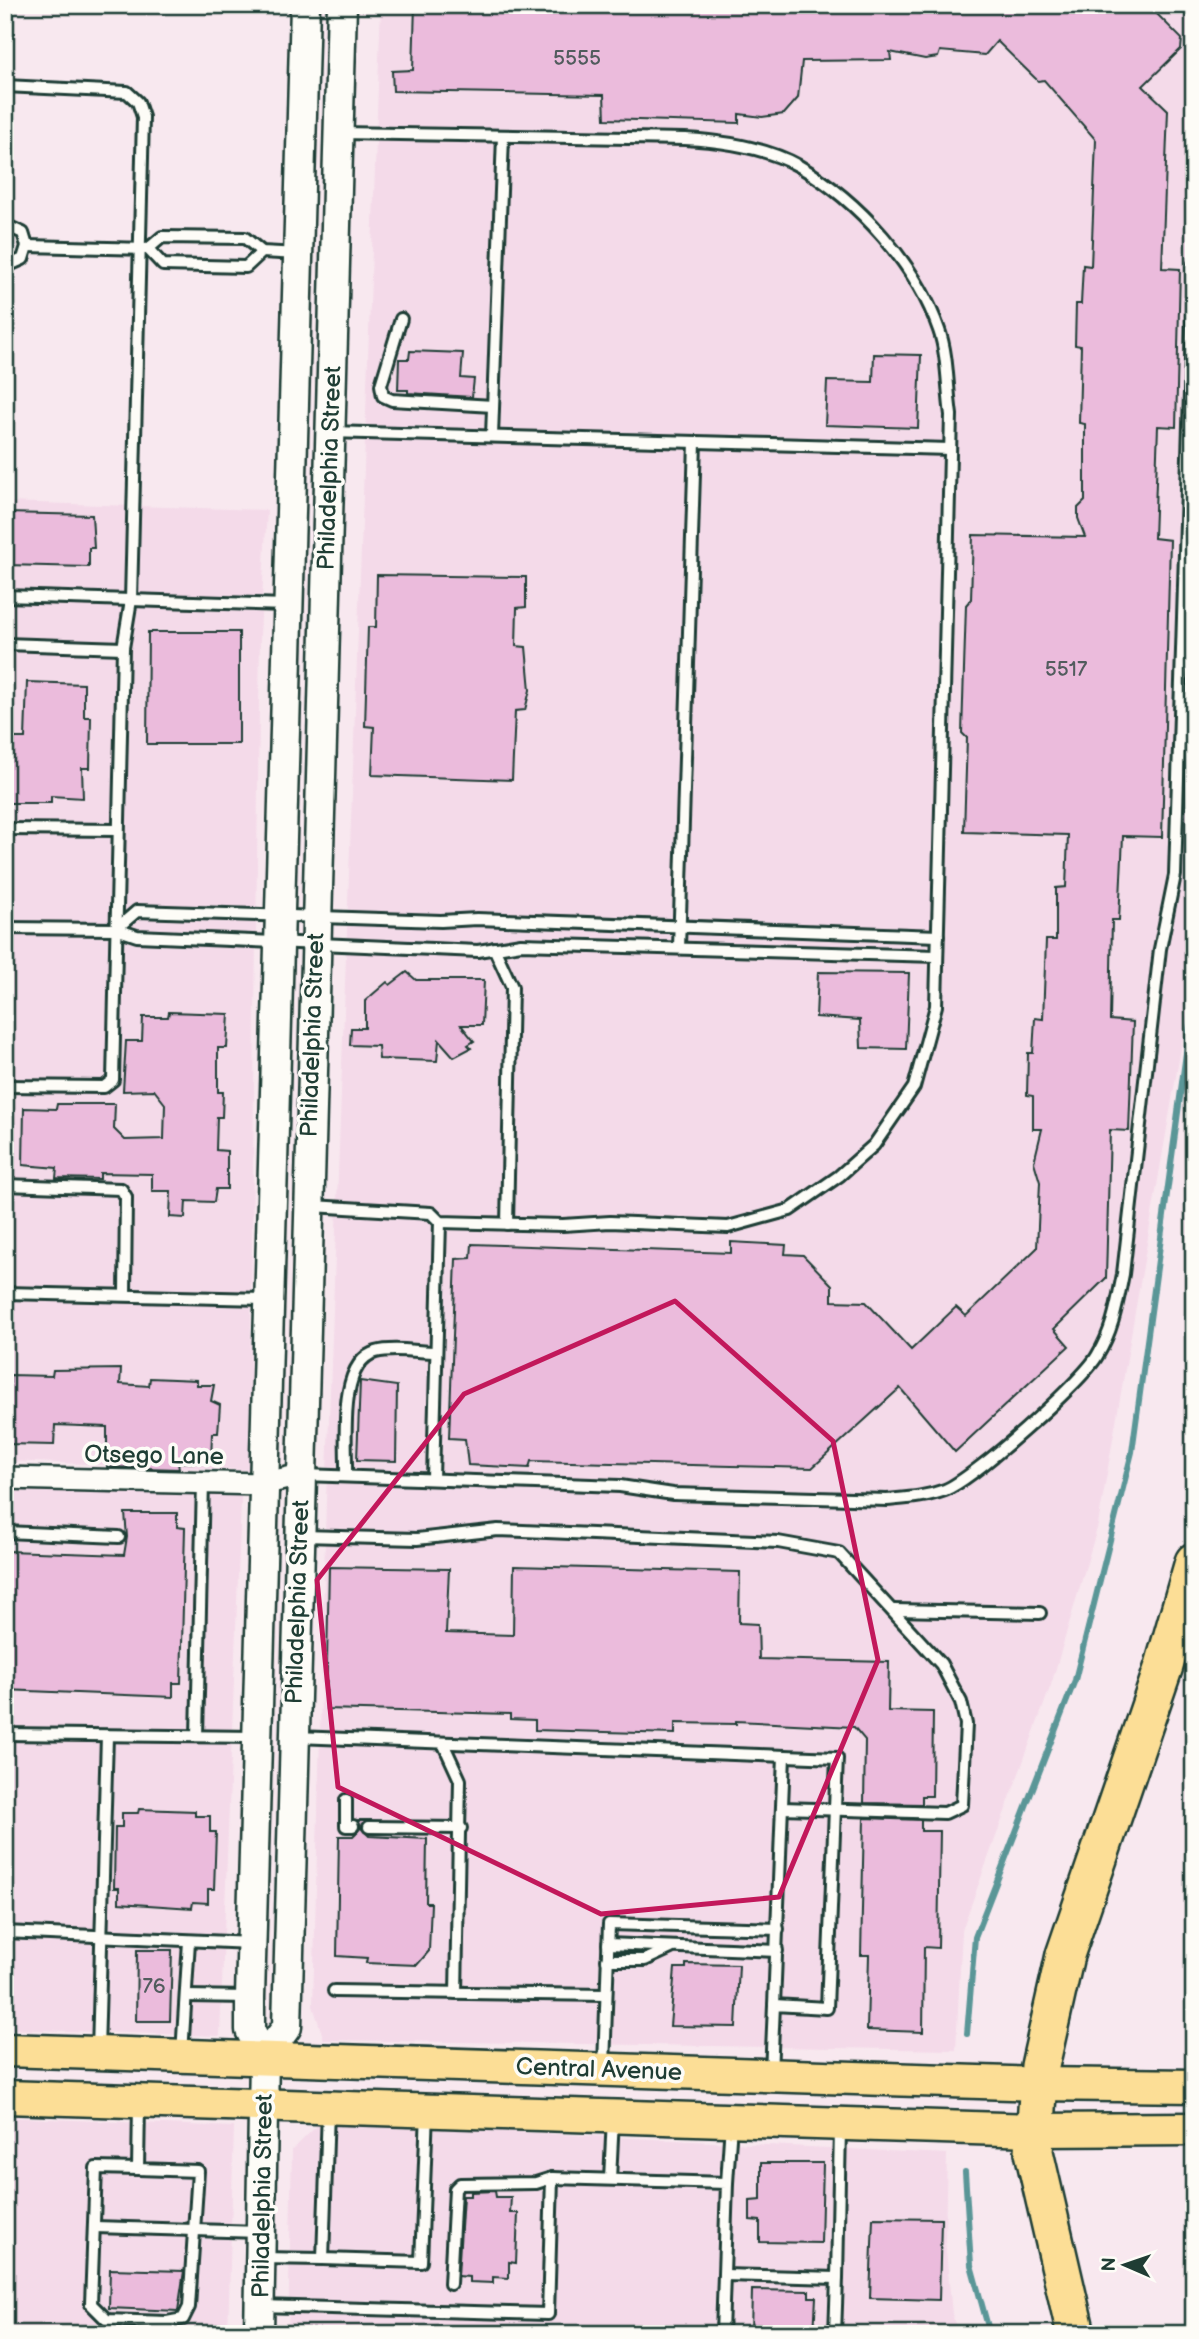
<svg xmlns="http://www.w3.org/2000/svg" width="1199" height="2339" viewBox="0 0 1199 2339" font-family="'Balsamiq Sans',sans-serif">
	<rect width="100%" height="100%" fill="#f8e8ef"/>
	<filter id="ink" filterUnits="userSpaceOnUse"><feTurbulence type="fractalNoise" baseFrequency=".0143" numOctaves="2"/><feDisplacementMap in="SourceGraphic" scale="14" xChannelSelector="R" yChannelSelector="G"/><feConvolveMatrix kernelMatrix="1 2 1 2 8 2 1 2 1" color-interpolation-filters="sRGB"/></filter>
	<g filter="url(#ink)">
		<!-- built -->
		<g fill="#f4dae9">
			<polygon points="381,5 1194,5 1194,900 1190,996 1098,1525 1051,1685 962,1930 956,2050 324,2040 313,2006 326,1501"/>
			<polygon points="5,502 267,510 260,635 249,1470 5,1461"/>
			<polygon points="5,1475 242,1476 220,2036 5,2029"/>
			<polygon points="5,2117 234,2127 228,2334 5,2334"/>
			<polygon points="321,2122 947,2154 945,2239 952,2314 958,2334 288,2334 292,2150"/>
		</g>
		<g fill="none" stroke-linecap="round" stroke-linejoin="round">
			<!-- stream -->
			<g stroke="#5a9697" stroke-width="6">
				<polyline points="967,2034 975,1937 1075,1680 1132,1452 1194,994"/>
				<polyline points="965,2172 971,2265 990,2334"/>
			</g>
		</g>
		<!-- building -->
		<g fill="#ebbbdc" stroke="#1f3d34" stroke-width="2">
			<polygon points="415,5 1148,5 1182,39 1181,49 1143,86 1168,110 1162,268 1180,269 1176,427 1158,426 1154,538 1170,540 1162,837 1123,836 1119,920 1112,920 1110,1020 1133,1022 1129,1131 1110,1130 1106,1278 1054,1329 1069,1346 955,1452 900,1388 812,1468 531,1461 529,1468 468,1465 465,1439 449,1438 456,1259 471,1258 472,1244 731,1253 731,1242 786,1245 785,1254 803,1255 832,1285 832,1301 866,1302 911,1350 956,1307 966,1316 1037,1248 1040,1182 1034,1162 1042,1129 1033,1129 1033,1096 1027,1095 1028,1053 1033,1053 1035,1018 1043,1019 1046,940 1056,940 1056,888 1066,887 1068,835 964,832 967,738 962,733 966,605 971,599 973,535 1085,537 1078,518 1078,508 1085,501 1085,424 1079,423 1081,346 1075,345 1076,304 1081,304 1083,265 1091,266 1096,140 1044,80 1038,81 997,41 985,55 940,51 938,57 925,59 890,52 891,60 802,61 798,98 784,114 762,117 739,114 739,123 605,119 604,95 393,91 392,71 413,70"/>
			<polygon points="410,351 463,353 461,378 474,379 472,397 408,393 408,390 398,390 399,359 409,359"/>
			<polygon points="874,354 921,355 918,428 825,425 827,381 873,382"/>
			<polygon points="5,513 92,515 94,548 89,548 89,567 5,565"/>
			<polygon points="377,575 526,577 526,607 517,608 516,646 526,647 530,690 525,710 515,711 512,780 372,775 374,727 365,726 368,627 376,627"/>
			<polygon points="148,632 239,632 239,744 147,744"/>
			<polygon points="27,682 84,684 84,717 91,717 90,768 82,768 83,798 51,796 51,803 5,803 5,738 25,738"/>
			<polygon points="407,972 416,980 484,980 482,1025 461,1025 474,1041 468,1045 471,1048 454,1057 439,1040 437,1061 379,1059 378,1046 350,1045 351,1028 365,1028 365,1001 387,982 390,985"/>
			<polygon points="818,972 909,973 906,1049 861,1048 860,1020 816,1017"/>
			<polygon points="169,1012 229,1014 227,1048 218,1048 218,1092 223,1092 222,1117 217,1117 216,1150 227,1151 227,1189 216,1189 214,1202 186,1201 185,1218 170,1217 171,1191 152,1191 152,1174 100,1173 100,1179 56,1178 57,1168 23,1165 24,1108 56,1109 57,1104 115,1104 114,1129 125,1140 164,1139 165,1104 154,1090 123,1091 126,1041 142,1041 143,1017 168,1017"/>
			<polygon points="121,1369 120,1384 149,1386 150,1378 197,1380 197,1385 214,1385 211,1401 220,1405 218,1433 212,1433 211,1463 178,1462 179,1469 107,1467 107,1427 55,1425 54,1445 5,1444 5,1383 10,1383 10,1375 52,1376 53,1370"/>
			<polygon points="360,1381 397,1386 396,1461 357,1460"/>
			<polygon points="125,1513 177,1513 177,1527 185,1528 181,1683 173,1683 173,1697 5,1690 8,1551 124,1555 127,1537"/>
			<polygon points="514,1566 740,1572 739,1623 758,1624 759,1659 889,1662 888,1711 933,1712 932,1796 922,1796 922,1804 864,1803 865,1740 854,1727 736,1721 736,1724 675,1723 675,1734 535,1730 535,1720 510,1719 510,1714 326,1709 329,1567 449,1569 446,1633 513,1635"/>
			<polygon points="139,1809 195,1811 195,1816 210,1816 210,1832 216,1832 214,1889 208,1889 208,1903 193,1902 192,1908 119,1903 119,1888 114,1888 115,1827 122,1827 122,1813 138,1813"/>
			<polygon points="864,1818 921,1820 921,1831 940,1831 938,1948 924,1947 923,2032 867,2030 869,1955 861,1955"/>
			<polygon points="358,1820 367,1820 361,1828 369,1836 427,1839 426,1903 431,1903 429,1951 417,1965 366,1963 367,1958 337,1956 339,1836 353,1836 357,1832 361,1827"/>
			<polygon points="137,1950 172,1950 170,2021 136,2021"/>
			<polygon points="686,1964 739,1965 736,2027 670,2026 675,1968 686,1968"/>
			<polygon points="761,2163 823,2163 821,2243 760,2242 760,2221 750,2220 750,2201 761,2200"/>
			<polygon points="495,2191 496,2197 511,2197 510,2213 518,2213 516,2263 509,2262 509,2278 493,2277 493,2283 469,2282 469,2277 458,2276 463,2196 471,2196 471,2192"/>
			<polygon points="873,2218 941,2219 939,2300 870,2298"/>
			<polygon points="110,2269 184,2271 178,2311 109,2308"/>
			<polygon points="752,2290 809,2291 809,2297 816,2297 814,2334 751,2334"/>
		</g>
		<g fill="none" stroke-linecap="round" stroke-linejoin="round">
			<!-- service casing -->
			<g stroke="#1f3d34" stroke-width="16">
				<g id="service">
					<polyline points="1193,5 1194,8"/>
					<polyline points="5,86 127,92 138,102 143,117 131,600 123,648 113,1080 104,1087 5,1086"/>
					<polyline points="5,225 23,233 27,246 23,259 5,267"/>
					<polyline points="27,246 148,249 162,237 245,238 262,252 298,254"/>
					<polyline points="148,249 163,265 246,267 262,252"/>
					<polyline points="401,319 381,385 383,396 392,400 493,406"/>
					<polyline points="330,432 950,449"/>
					<polyline points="492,436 503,136"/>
					<polyline points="5,596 286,605"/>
					<polyline points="5,644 123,648"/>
					<polyline points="5,829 118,830"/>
					<polyline points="5,928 116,929 137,936 478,951 521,944 937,956"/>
					<polyline points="116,929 137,911 441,921 477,919 938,936"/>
					<polyline points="494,948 512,987 507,1224"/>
					<polyline points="679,948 695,442"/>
					<polyline points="5,1185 121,1189 126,1197 125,1295"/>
					<path d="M 312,1206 L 431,1213 L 440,1222 L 563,1225 L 610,1222 L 728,1227 L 790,1210 L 839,1176 L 874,1145 L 914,1087 L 936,1006 L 951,415 C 947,388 948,355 939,330 C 916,264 859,201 799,166 C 767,148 721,141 685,139 L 341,133"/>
					<polyline points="5,1293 267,1299"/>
					<path d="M 304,1475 L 620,1486 L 673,1494 L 887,1500 C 907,1498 926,1497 945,1490 C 973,1479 1082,1382 1097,1356 C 1113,1330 1117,1304 1123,1274 L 1160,949 L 1175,875 L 1194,264"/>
					<path d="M 346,1476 C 347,1443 337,1362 376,1352 C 394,1347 418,1352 436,1352"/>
					<polyline points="433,1478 440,1222"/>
					<polyline points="5,1532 119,1537"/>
					<polyline points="302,1536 417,1539 498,1530 778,1542 839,1553 941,1664 961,1702 966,1724 962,1805 945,1813 782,1808"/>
					<polyline points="894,1610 1040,1613"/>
					<polyline points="5,1734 256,1737"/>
					<polyline points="197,1736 203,1482"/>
					<polyline points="296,1737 837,1758 827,2008 774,2005 771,2073"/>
					<polyline points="443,1743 460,1780 456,1993"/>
					<polyline points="346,1800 346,1826 353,1826"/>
					<polyline points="369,1827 461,1828"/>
					<polyline points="5,1932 251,1943"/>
					<polyline points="608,1944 777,1951"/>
					<polyline points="607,1960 645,1960 671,1948"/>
					<polyline points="334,1991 606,1995"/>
					<polyline points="186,1996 249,1997"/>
					<polyline points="774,2005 784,1756"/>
					<polyline points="98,2051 107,1736"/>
					<polyline points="182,2054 189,1941"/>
					<polyline points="604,2066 609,1924 778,1929"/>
					<polyline points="328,2110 323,2259 421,2262 427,2112"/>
					<polyline points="138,2169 198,2171 189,2307 183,2319 167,2322 107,2320 91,2304 96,2168 138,2169 139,2104"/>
					<polyline points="610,2179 613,2118"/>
					<polyline points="727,2183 731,2123"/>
					<polyline points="95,2227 260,2232"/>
					<polyline points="260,2258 323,2259"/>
					<polyline points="724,2275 837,2278 840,2128"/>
					<polyline points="450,2284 455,2189 460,2184 536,2183 552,2178 727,2183 722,2334"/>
					<polyline points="260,2306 548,2314 552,2178"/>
					<polyline points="835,2334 837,2278"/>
				</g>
			</g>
			<!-- minor casing -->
			<g stroke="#1f3d34" stroke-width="26">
				<polyline id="minor" points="5,1478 262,1484 301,1475"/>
			</g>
			<!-- secondary casing -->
			<g stroke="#1f3d34" stroke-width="33">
				<g id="secondary">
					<polyline points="264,2058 287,2027 342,5"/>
					<polyline points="259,2334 264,2058 250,2030 250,1997 305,5"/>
				</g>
			</g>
			<!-- primary casing -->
			<g stroke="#1f3d34" stroke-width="37">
				<g id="primary">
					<polyline points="5,2050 1038,2084 1194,2086"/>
					<polyline points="5,2097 1036,2130 1194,2129"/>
				</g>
			</g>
			<!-- motorway casing -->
			<g stroke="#1f3d34" stroke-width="42">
				<polyline id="motorway" points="1076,2334 1034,2152 1040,2066 1065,1955 1164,1666 1194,1562"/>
			</g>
			<!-- service -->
			<use href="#service" stroke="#fdfcf7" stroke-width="10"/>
			<!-- minor -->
			<use href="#minor" stroke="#fdfcf7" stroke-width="21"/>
			<!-- secondary -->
			<use href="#secondary" stroke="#fdfcf7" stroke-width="28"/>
			<!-- primary -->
			<use href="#primary" stroke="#fcde96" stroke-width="32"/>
			<!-- motorway -->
			<use href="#motorway" stroke="#fcde96" stroke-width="37"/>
		</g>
	</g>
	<!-- marked area -->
	<path fill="none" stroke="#c2185b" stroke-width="5" stroke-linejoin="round" d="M 675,1301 L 833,1441 L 878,1660 L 779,1897 L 601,1914 L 338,1787 L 317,1580 L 464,1394 Z"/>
	<g text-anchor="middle" stroke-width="7" stroke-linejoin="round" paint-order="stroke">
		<!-- number labels -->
		<g font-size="21" fill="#525c5e">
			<text x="577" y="65">5555</text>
			<text x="1066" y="676">5517</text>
			<text x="154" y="1993">76</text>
		</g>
		<!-- street labels -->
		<g font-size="24" fill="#1f3d34" stroke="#fdfcf7">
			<text transform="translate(329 468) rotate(-88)" y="8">Philadelphia Street</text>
			<text transform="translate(312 1035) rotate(-88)" y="8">Philadelphia Street</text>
			<text transform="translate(154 1455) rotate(1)" y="8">Otsego Lane</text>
			<text transform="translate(297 1602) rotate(-88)" y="8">Philadelphia Street</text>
			<text transform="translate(599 2069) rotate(2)" y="8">Central Avenue</text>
			<text transform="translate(262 2196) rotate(-89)" y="8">Philadelphia Street</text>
		</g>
	</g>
	<!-- margin -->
	<rect width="1199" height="2339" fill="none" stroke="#fdfcf7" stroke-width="28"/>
	<rect x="14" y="14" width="1171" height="2311" fill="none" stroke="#1f3d34" stroke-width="2.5" filter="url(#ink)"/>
	<!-- north arrow -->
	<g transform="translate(1125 2265) rotate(272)" stroke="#fdfcf7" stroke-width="5" paint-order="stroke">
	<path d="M0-5L12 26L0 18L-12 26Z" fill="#1f3d34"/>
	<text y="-10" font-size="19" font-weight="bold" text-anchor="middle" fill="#1f3d34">N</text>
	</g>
</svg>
